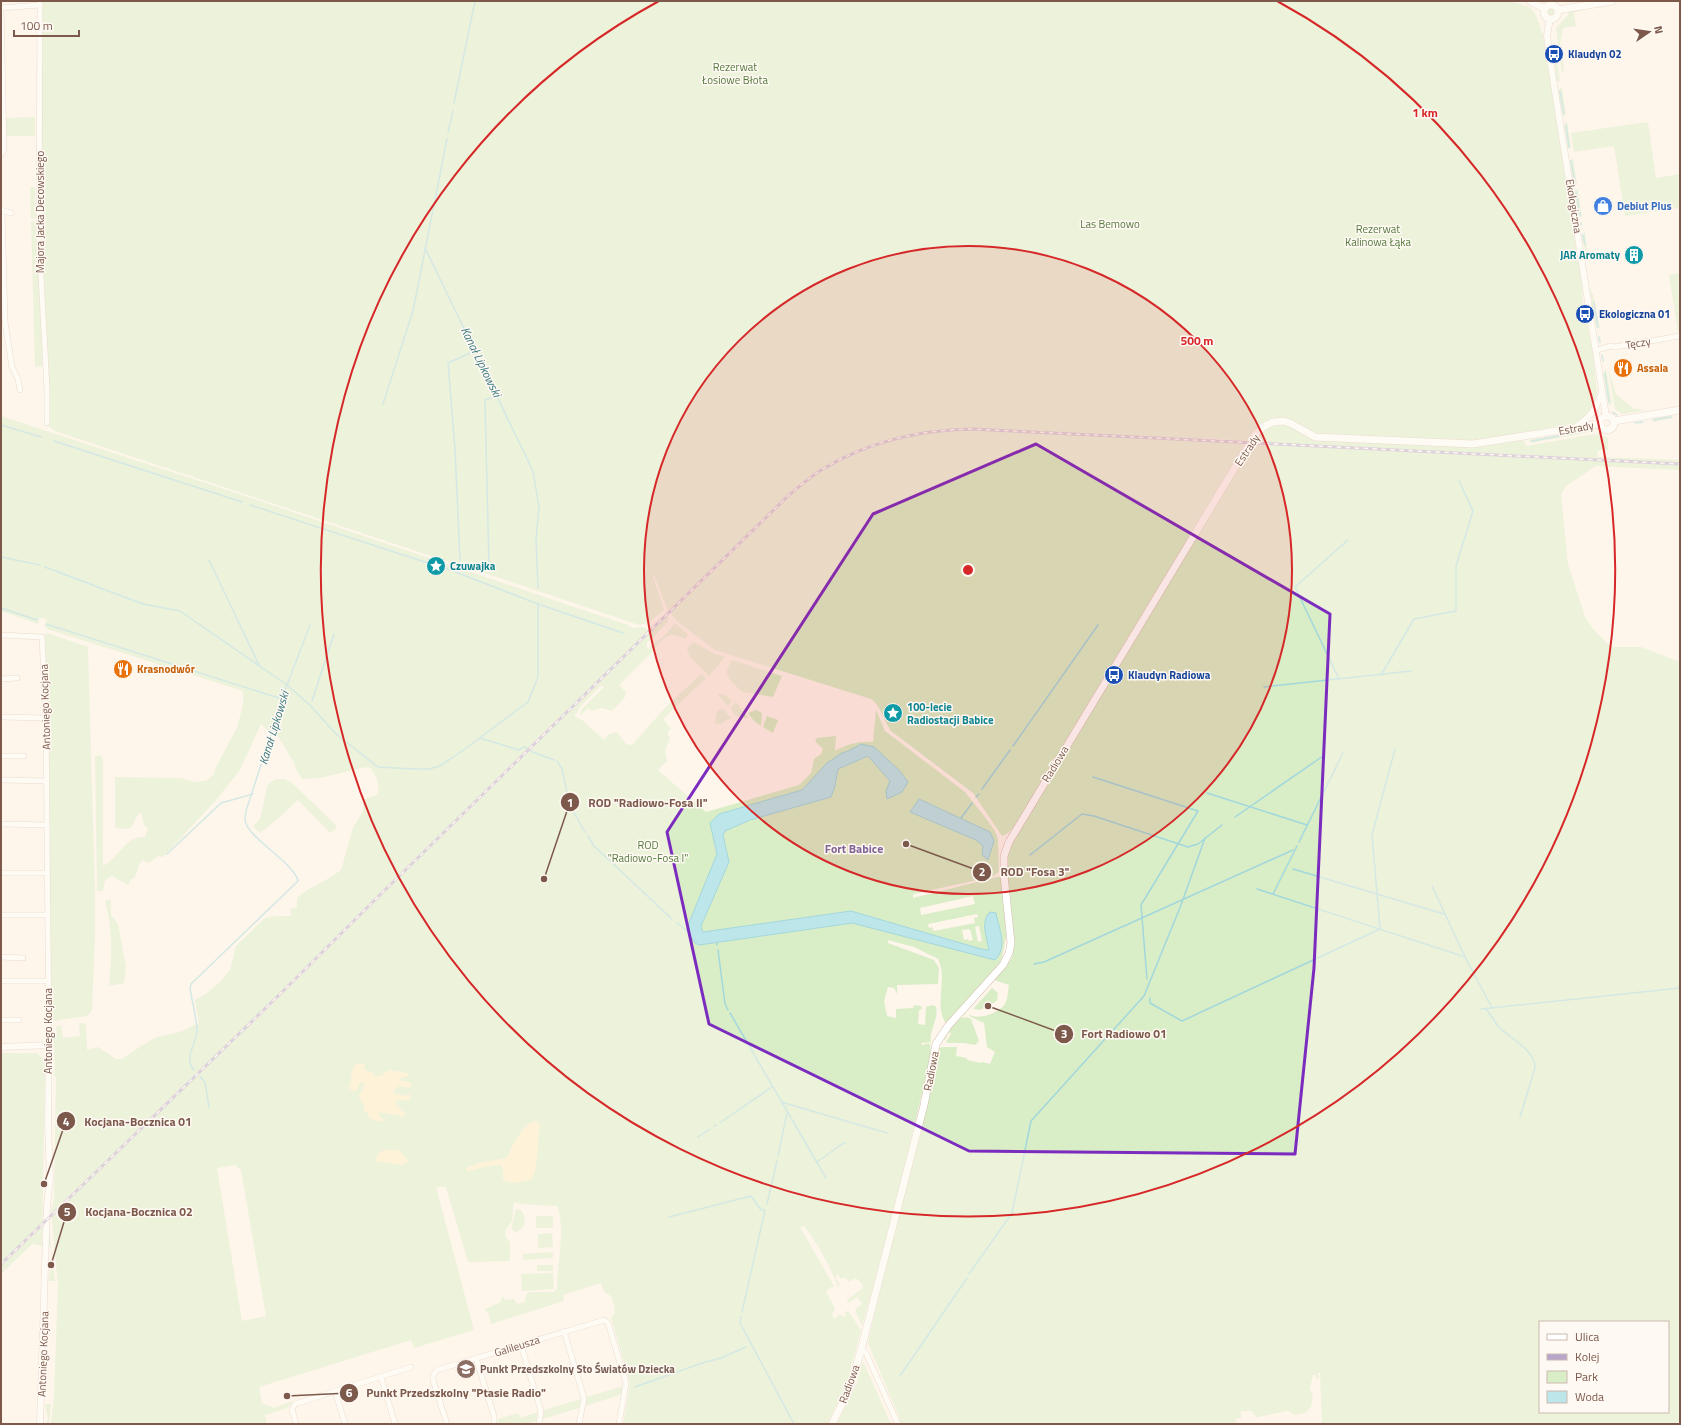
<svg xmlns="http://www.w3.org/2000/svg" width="1681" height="1425" viewBox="0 0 1681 1425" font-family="'Titillium Web',sans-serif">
	<rect width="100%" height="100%" fill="#fef5eb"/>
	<!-- green -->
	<g fill="#d9edc7" fill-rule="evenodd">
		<path d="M 42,1 L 1507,1 C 1537,8 1533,6 1543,35 L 1582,285 L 1583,305 L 1593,352 L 1597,393 L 1595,403 L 1585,418 L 1576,423 L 1472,442 L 1315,434 L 1287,419 L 1251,435 L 1247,441 L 1206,438 L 1206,442 L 1245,443 L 1056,757 L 1052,760 L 1051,766 L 1014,827 L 1008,833 L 1002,836 L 973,793 L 891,731 C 884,721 881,706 871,699 L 715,650 L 678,622 L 670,613 L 694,589 L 694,586 L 668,611 L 654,575 L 653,576 L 664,610 L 648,623 L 639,625 L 463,566 L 462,562 L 458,565 L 55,431 L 47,425 L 42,167 Z"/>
		<circle cx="1551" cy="13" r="4.5"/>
		<polygon points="1578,9 1584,10 1574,12 1576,26 1563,28 1560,44 1564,69 1562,74 1556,28 1569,14 1568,12"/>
		<polygon points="1555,51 1556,51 1560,82 1556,80"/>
		<polygon points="1562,87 1566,116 1562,114 1558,91"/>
		<polygon points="35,117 35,136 6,136 6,118"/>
		<polygon points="1567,121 1571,148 1568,149 1564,125"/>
		<polygon points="1648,122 1656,178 1680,174 1680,208 1625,216 1614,146 1574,152 1571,133"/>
		<polygon points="1573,158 1577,184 1573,183 1570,161"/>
		<polygon points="30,187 35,187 36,219 31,218"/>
		<polygon points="1578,189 1582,217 1578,215 1574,192"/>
		<polygon points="31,221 37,222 42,350 42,366 35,367"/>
		<polygon points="1585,232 1588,256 1587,256 1581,236"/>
		<polygon points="1680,273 1680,332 1678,332 1669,275"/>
		<polygon points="1590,290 1591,290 1592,294 1593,294 1600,329 1596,327"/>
		<polygon points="1608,368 1616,394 1634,409 1647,410 1622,414 1615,409"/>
		<polygon points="1606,369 1612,403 1609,406 1603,374"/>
		<path d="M 1,416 L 242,495 L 628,625 L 632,628 L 642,627 L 649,630 L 642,636 L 643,639 L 667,616 L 669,618 L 667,623 L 646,644 L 648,649 L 666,634 L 675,623 L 688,635 L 685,639 L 675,635 L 670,635 L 660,641 L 651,653 L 619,685 L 626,692 L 625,697 L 612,711 L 601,708 L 592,711 L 588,708 L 581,715 L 580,714 L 583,708 L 604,687 L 601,685 L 581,706 L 576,714 L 575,713 L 575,717 L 582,720 L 604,740 L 609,734 L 617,732 L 626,744 L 632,745 L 664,709 L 701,674 L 706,678 L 663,719 L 671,729 L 668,731 L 668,735 L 670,738 L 665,751 L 667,761 L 658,770 L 706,812 L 799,785 L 811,773 L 814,759 L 821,754 L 823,749 L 815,741 L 817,738 L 836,736 L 835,751 C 847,744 860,741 873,742 L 876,710 L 885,731 L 965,792 L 985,817 L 995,831 L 998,839 L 999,871 C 995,877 990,877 983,875 L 982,879 L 913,894 L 913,898 L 1001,876 L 1007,932 L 1001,962 L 948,1023 L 945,1022 C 934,1003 948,979 938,959 L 914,947 L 888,940 L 888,943 L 934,960 L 939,968 L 938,984 L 897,985 L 897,994 L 894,988 L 888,987 L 884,1001 L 887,1016 L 896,1018 L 896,1009 L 913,1008 L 914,1005 L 921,1006 L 922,1009 L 919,1010 L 918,1024 L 925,1025 L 926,1007 L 933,1005 L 936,1007 C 939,1020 929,1029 931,1042 L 921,1043 L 922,1045 L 930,1043 L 931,1055 L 893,1215 L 862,1326 L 855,1310 L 862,1304 L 858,1297 L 848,1303 L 847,1300 L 863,1288 L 862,1284 L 856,1278 L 848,1282 L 845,1277 L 841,1279 L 837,1273 L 836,1279 L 840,1284 L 838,1287 C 834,1274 813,1234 803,1226 L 800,1227 L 834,1286 L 826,1291 L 835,1309 L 832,1314 L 834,1319 L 839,1315 L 846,1317 L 845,1312 L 848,1311 L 861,1330 L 846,1386 L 827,1424 L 623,1424 L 630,1383 L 611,1318 L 615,1313 L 614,1304 L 611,1296 L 604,1292 L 601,1283 L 563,1295 L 564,1301 L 491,1324 L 489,1315 L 485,1309 L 501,1302 L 501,1298 L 504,1297 L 505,1300 L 514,1299 L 517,1304 L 525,1302 L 526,1295 L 530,1292 L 554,1292 L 557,1289 C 557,1266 566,1227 557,1206 L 521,1204 L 514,1202 L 512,1221 L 506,1229 L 505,1235 L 510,1243 L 510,1261 L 468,1262 L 446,1187 L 436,1187 L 474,1330 L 414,1348 L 411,1340 L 259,1387 L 262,1403 L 274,1408 L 293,1401 L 287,1408 L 265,1415 L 267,1424 L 51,1424 L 54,1395 L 58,1285 L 51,1212 L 54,1198 L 56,1077 L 54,1076 L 55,1061 L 54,1060 L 54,1033 L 57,1033 L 56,1027 L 61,1025 L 63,1038 L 80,1036 L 79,1023 L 84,1023 L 86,1026 L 87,1050 L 98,1047 L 116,1059 L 122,1059 L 141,1046 L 157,1037 L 180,1032 L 199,1023 L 195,1000 L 206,994 L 220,982 L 230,970 L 236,946 L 265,918 L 277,916 L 291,916 L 290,909 L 297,907 L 297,898 C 310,886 328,881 341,870 L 353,828 L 363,811 L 363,800 L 377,795 C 381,787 376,776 371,769 L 373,769 L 366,767 L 320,778 L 302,779 L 298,773 L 293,761 L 276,733 L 267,730 L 261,724 L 240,770 L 216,800 L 163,857 L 158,856 L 149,863 L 143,860 C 137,865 138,872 134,879 L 131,879 L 128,885 L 112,876 L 105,880 L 103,891 L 97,891 L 95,757 L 100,755 L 103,759 L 103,866 C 119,859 124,836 145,837 L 148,828 L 144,825 L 141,812 L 137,816 L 131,828 L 121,829 L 115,827 L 115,777 L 167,778 L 180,778 L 194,782 L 206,781 L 213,775 L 217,765 L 237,728 L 243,705 L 243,691 L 47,629 L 45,626 L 47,620 L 43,618 L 39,618 L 38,624 L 1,611 ZM 861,744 L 902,792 L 886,791 L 890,781 L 869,756 L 838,769 L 835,786 L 830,797 L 750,820 L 724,831 L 723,835 L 729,862 L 701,926 L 703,932 L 851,911 L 981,949 L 989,950 L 985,930 L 996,913 C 999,929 1008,947 995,960 L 852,923 L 700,945 L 686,930 L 717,854 L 710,823 L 719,814 L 803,790 L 827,763 L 842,753 L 848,751 ZM 919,799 L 990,832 L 988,860 L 982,855 L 983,846 L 976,840 L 911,812 ZM 973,896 L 975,904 L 921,915 L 920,908 ZM 977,914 L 978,917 L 974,918 L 975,923 L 934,931 L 932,927 L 929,928 L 928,924 ZM 979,926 L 982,941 L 978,942 L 975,927 ZM 970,929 L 973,940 L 969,941 L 968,939 L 964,940 L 962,930 ZM 235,1165 L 241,1170 L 266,1316 L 242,1321 L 217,1168 Z"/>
		<polygon points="1671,416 1674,418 1652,422 1654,418"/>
		<path d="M 1281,425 L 1286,425 L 1306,435 L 1477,447 L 1524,440 L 1526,446 L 1595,434 L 1608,438 L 1608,450 L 1598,450 L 1597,457 L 1680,460 L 1680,470 L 1596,466 L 1566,486 L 1561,495 L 1568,564 L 1585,617 L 1593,629 L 1611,647 L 1641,647 L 1680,662 L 1680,1424 L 1322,1424 L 1320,1373 L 1318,1373 L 1319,1379 L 1316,1379 L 1316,1375 L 1313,1375 L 1310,1388 L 1313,1396 L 1311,1407 L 1305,1413 L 1294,1415 L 1289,1411 C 1278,1412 1267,1416 1256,1417 L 1252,1411 L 1241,1411 L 1241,1418 L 1235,1419 L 1236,1424 L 902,1424 L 868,1343 L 892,1237 L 895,1235 L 896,1231 L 895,1227 L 938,1049 L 942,1047 L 957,1047 L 956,1056 L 967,1058 L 967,1060 L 981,1063 L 982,1062 L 990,1064 L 995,1052 L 987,1047 L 984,1023 L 969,1016 L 970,1015 C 979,1020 999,1013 1005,1004 C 1008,999 1008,990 1009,985 L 994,980 L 1012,958 L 1014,946 L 1007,876 L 1008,868 L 1006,865 C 1010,832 1037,797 1055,768 L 1060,767 L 1060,763 L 1255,440 C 1263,431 1269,425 1281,425 ZM 1540,1322 L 1668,1322 L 1668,1412 L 1540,1412 Z"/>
		<polygon points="1592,430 1589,432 1531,443 1529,441 1531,439"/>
		<polygon points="47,633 88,647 95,892 95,935 92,1011 86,1016 55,1021 51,1020 48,719 45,635"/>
		<polygon points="693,642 715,654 725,657 709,676 691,658 687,649"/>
		<polygon points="732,660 782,676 773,697 742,692 731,681 726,672"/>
		<polygon points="719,694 725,695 732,701 728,706 718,695"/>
		<polygon points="736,702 748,718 736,716 730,708"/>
		<polygon points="721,709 724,710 731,718 720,724 715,724 717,711"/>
		<polygon points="756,710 762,713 761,726 754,721 748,713"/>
		<polygon points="767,716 778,720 773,733 763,727"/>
		<polygon points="276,779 285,779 292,783 335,824 337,828 330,833 298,800 273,823 260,833 253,826 260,819 268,784"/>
		<path d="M 111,899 L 111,915 L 118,924 L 126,967 L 124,983 L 109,986 C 112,957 113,930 105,901 Z"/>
		<polygon points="992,988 998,993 997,1001 980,1010 974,1009 974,1008"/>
		<polygon points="964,1013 966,1013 960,1018 966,1017 971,1019 979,1041 975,1045 964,1043 948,1043 946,1042 951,1034 949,1032 945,1040 943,1038"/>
		<polygon points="1,1053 37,1053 45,1060 45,1070 42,1246 32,1244 1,1274"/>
		<path d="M 516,1209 L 521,1210 C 527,1218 526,1226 517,1232 L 513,1231 L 512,1226 Z"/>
		<rect x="536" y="1216" width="17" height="12"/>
		<polygon points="49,1227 55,1281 48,1281 52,1263 51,1248 50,1248 48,1239"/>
		<polygon points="552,1233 553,1247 538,1248 538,1234"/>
		<polygon points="553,1252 553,1258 523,1260 523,1254"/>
		<rect x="537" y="1265" width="16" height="6"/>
		<polygon points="553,1273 554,1289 522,1291 521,1274"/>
		<polygon points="863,1361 891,1424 837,1424 857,1383"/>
		<polygon points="623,1386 622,1394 586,1406 587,1397"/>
		<polygon points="581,1399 579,1408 543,1419 544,1410"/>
		<polygon points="45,1404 51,1404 49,1424 46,1424 48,1419"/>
		<polygon points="538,1412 536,1421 528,1424 497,1424 498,1419 518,1413 520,1418"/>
	</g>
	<!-- sand -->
	<g fill="#feeec4">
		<path d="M 358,1063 L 365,1064 L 364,1068 L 366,1071 L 372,1072 L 374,1076 L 380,1076 L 389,1070 L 407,1073 L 410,1076 L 400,1078 L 400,1080 L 411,1083 L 411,1088 L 399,1086 L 393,1091 L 395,1095 L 398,1094 L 406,1096 L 410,1094 L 411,1097 L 409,1100 L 397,1100 L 396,1105 L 404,1112 L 405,1117 L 380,1112 L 379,1116 L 385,1120 L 378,1122 L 369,1118 L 368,1114 L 364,1110 L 364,1105 L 358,1096 L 363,1090 L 364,1082 L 360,1083 L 356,1092 L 348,1088 L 350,1086 C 352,1078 350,1067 358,1063 Z"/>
		<path d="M 534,1121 L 539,1123 L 540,1126 C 537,1138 539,1169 532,1178 C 529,1181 524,1181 520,1182 C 513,1183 509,1184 503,1179 L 503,1169 L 501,1165 L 484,1167 L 467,1172 L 466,1168 L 479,1163 L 507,1158 C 514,1143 519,1129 534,1121 Z"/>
		<polygon points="384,1150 398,1150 405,1156 408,1162 401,1165 374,1161 379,1153"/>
	</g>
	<!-- water -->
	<g fill="#bde6ea" stroke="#a2d7dc">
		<path d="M 861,744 L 874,747 L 899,770 L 908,782 L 902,792 L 887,799 L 886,791 L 890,781 L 868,756 L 838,769 L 835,786 L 831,797 L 750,820 L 725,831 L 723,835 L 729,862 L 701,926 L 703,932 L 851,911 L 981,949 L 989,950 C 987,938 980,922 990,912 L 996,913 C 999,929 1008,947 995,960 L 852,923 L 699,945 L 695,943 L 686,930 L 717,854 L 710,823 L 719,814 L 802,790 L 827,763 L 842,753 L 848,751 Z"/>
		<polygon points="919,799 990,832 994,841 988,860 982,855 983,846 976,840 910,812"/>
	</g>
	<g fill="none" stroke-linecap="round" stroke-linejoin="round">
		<!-- stream -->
		<g stroke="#a2d7dc" stroke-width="1.5">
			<polyline points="1560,91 1564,114"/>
			<polyline points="454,103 475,1"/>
			<polyline points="1566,125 1569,147"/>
			<polyline points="448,132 453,111"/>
			<polyline points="1571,161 1575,182"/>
			<polyline points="1576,192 1580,216"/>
			<polyline points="1581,223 1581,225"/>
			<polyline points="1583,235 1585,244"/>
			<polyline points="425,248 533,471 539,507 536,539 538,588"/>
			<polyline points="1594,302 1598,327"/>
			<polyline points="1599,337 1600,342"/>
			<polyline points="1602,355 1603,361"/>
			<polyline points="1605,373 1609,402"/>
			<polyline points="383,404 413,311 447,139"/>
			<polyline points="1613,412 1617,415"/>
			<polyline points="1654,420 1671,417"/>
			<polyline points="1635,423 1643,422"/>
			<polyline points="1,425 41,437"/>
			<polyline points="54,441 242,502"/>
			<polyline points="1532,441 1576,433"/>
			<polyline points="250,505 434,565"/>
			<polyline points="1,557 40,565"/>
			<polyline points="209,560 259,665"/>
			<polyline points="460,560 455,449 448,363 475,351"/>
			<polyline points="45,567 143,604 180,611 287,685 311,706 336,734 378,767 414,769 429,769 440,766 465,749 528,702 538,677 538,603"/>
			<polyline points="489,567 485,400 496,396"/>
			<polyline points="445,568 538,604 623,633"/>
			<polyline points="1,608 37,620"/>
			<polyline points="46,624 282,699"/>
			<polyline points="1381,675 1414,619 1456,611 1456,566 1473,511 1459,481"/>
			<polyline points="1339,679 1295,587 1348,540"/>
			<polyline points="1264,687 1411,671"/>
			<polyline points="312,701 334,634"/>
			<polyline points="480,738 519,750 524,747 527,748"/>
			<polyline points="1013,746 1098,625"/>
			<polyline points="530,751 554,760"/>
			<polyline points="557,761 562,769 570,806 585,832"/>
			<polyline points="1093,777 1198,811 1141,905 1147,979"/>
			<polyline points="982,789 1010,750"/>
			<polyline points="1207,793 1307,825"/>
			<polyline points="976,797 979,794"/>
			<polyline points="1235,817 1323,756"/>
			<polyline points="961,818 972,803"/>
			<polyline points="588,836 594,846 672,919"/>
			<polyline points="1299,842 1343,753"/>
			<polyline points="167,854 221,803 253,794"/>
			<polyline points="1030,855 1082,814 1094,816 1188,847 1198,844 1222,825"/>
			<polyline points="1293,869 1444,914"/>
			<polyline points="1432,886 1465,957 1492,1008"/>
			<polyline points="1257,889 1465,957"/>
			<polyline points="1273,894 1297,846"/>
			<polyline points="677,923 686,930"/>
			<polyline points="717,943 717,945"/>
			<polyline points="718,950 725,1004 728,1010"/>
			<polyline points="1034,964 1044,962 1293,850"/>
			<polyline points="1150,998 1150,1003 1182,1021 1380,929 1372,835 1395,749"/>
			<polyline points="1481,1009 1680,988"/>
			<path d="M 1486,1009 C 1491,1015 1494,1021 1499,1027 C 1511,1039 1535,1050 1535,1068 L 1520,1117"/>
			<polyline points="730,1013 826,1178"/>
			<path d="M 194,1070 C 183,1057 197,1044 197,1029 C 196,1016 192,1001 190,988 L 191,984 L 298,881 C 294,862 247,838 245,820 C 245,817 246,814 246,811 L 287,685 L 310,625"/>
			<polyline points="200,1077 205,1082 209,1108"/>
			<polyline points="781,1102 887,1133"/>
			<polyline points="721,1122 772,1087"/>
			<polyline points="714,1126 716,1125"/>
			<polyline points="698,1137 710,1129"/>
			<polyline points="778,1156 787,1113"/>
			<polyline points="817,1162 842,1144 845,1143"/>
			<polyline points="767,1204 777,1161"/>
			<polyline points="669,1217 751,1196 761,1210 765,1210 742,1312"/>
			<polyline points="969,1274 1012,1213 1031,1121 1144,996 1181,905 1205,838"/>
			<polyline points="741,1317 740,1323 794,1424"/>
			<polyline points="900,1376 967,1278"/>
			<polyline points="635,1387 702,1363 721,1358 746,1347"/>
		</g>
		<!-- minor casing -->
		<g stroke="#d4beb1" stroke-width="6">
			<g id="minor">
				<polyline points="40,1 39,237 47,389 47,423"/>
				<polyline points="1550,5 1550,1"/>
				<polyline points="1,8 40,5"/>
				<polyline points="1,155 4,150 1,8"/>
				<polyline points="1,210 11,213"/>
				<polyline points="2,212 5,322 12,367 18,379 20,390"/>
				<polyline points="1597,350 1611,346 1615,347 1680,336"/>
				<polyline points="1,635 42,637 46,718 49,1045"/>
				<polyline points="1,679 17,678"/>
				<polyline points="1,717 46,718"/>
				<polyline points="1,756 24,756"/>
				<polyline points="1,780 47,781"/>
				<polyline points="1,824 47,825"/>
				<polyline points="1,873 47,873"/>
				<polyline points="1,915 47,915"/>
				<polyline points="1,957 23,958"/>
				<polyline points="1,981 48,981"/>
				<polyline points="1,1020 19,1020"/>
				<polyline points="564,1331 584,1398 579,1424"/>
				<polyline points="521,1345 541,1411 539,1424"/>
				<polyline points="861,1350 866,1353 898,1424"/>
				<polyline points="476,1358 494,1416 494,1424"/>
				<polyline points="381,1377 395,1424"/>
				<polyline points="335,1391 345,1424"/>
				<polyline points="296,1424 292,1409 295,1404 411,1367"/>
				<polyline points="447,1424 433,1380 433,1375 437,1370 604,1320 608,1323 626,1383 619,1424"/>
			</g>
		</g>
		<!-- tertiary casing -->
		<g stroke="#d4beb1" stroke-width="7">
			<g id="tertiary">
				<polyline points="1550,19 1547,35 1549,53 1606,416"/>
				<path d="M 1575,428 C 1591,416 1595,411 1602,392"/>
				<polyline points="1,1047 49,1045 48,1124 50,1179 47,1205 40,1424"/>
			</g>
		</g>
		<!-- secondary casing -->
		<g stroke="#d7beae" stroke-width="8">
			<g id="secondary">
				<polyline points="1530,1 1545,9"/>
				<circle cx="1551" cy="12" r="7"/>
				<polyline points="1558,10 1612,1"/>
				<circle cx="1607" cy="423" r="7"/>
				<polyline points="1614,421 1680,410"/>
				<polyline points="832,1424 850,1388 861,1350 924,1105 936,1044 948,1026 1003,965 1009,953 1011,943 1004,875 1004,856 1009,842 1254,436 1263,427 1273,422 1284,421 1292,424 1315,437 1473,444 1600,424"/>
			</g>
		</g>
		<!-- minor -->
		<use href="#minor" stroke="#fff" stroke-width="5"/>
		<!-- tertiary -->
		<use href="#tertiary" stroke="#fff" stroke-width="6"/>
		<!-- secondary -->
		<use href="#secondary" stroke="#fff" stroke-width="7"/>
		<!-- rail casing -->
		<g stroke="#b7a6ca" stroke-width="3">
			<path id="rail" d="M 1,1264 L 276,998 L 386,889 L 789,495 C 800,486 811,476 823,469 C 869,441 919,430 972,429 L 1680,464"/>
		</g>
		<!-- rail -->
		<use href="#rail" stroke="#fff9f3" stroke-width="1.5" stroke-dasharray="4.5" stroke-linecap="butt"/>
	</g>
	<!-- marked area -->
	<path d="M0 0H1681V1425H0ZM 1036,444 L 1330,614 L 1314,968 L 1295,1154 L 969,1151 L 709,1024 L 667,832 L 873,514 Z" fill="#fef5eb" fill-opacity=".55" fill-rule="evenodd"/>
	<path fill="none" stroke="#7b2cbf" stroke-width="3" stroke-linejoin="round" d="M 1036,444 L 1330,614 L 1314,968 L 1295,1154 L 969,1151 L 709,1024 L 667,832 L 873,514 Z"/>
	<!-- distance rings -->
	<circle cx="968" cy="570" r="324" fill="#d62828" fill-opacity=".12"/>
	<g fill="none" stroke="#d62828" stroke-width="2">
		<circle cx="968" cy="570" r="324"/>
		<path d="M1277 1A647 647 0 1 1 659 1"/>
	</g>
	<!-- icons -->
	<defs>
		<g id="bus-disc" transform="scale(1)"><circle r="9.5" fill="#1a4fb4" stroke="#fff9f3"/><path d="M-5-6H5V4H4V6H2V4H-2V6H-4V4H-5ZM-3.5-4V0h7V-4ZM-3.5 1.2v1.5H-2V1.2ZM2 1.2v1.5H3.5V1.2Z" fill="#fff"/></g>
		<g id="shop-disc" transform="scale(1)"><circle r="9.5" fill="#3f7fe0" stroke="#fff9f3"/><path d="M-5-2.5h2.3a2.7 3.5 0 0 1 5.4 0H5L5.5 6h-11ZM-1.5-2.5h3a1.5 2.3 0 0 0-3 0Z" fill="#fff"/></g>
		<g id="building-disc" transform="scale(1)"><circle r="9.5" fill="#0f9aa8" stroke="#fff9f3"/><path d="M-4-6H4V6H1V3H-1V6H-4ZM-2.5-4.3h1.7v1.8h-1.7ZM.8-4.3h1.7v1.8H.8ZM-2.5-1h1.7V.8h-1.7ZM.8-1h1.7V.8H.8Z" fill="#fff"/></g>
		<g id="restaurant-disc" transform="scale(1)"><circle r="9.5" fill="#e8710a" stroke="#fff9f3"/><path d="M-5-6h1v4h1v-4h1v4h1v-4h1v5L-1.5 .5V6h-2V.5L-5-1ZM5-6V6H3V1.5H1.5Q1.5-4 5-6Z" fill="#fff"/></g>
		<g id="sight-disc" transform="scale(1)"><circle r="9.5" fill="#0f9aa8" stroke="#fff9f3"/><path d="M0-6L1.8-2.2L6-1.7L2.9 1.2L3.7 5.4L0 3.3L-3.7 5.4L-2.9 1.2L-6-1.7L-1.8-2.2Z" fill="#fff"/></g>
		<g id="school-disc" transform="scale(1)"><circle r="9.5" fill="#8d6e63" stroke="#fff9f3"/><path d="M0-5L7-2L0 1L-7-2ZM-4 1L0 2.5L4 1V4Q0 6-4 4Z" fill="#fff"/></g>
	</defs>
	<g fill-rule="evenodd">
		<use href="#bus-disc" x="1554" y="54"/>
		<use href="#shop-disc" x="1603" y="206"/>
		<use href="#building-disc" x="1634" y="255"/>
		<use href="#bus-disc" x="1585" y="314"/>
		<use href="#restaurant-disc" x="1623" y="368"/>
		<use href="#sight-disc" x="436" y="566"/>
		<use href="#restaurant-disc" x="123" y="669"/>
		<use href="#bus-disc" x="1114" y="675"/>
		<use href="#sight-disc" x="893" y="713"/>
		<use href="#school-disc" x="466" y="1369"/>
	</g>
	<g text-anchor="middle" stroke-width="3" stroke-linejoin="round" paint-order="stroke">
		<!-- transit labels -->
		<g font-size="11" font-weight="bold" fill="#164399" stroke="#fff9f3" text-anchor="start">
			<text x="1568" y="58">Klaudyn 02</text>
			<text x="1599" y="318">Ekologiczna 01</text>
			<text x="1128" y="679">Klaudyn Radiowa</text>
		</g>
		<!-- park labels -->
		<g font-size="11" fill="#557b3f" stroke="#fff9f3">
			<text x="735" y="71">Rezerwat<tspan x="735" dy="13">Łosiowe Błota</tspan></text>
			<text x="1110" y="228">Las Bemowo</text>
			<text x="1378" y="233">Rezerwat<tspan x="1378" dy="13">Kalinowa Łąka</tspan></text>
			<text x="648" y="849">ROD<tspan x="648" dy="13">"Radiowo-Fosa I"</tspan></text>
		</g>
		<!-- street labels -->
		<g font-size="11" fill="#7c594b" stroke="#fff9f3">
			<text transform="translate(1574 206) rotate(81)" y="4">Ekologiczna</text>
			<text transform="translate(40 212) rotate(-90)" y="4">Majora Jacka Decowskiego</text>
			<text transform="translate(1638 343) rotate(-10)" y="4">Tęczy</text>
			<text transform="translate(1576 428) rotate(-10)" y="4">Estrady</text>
			<text transform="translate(1247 450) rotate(-56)" y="4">Estrady</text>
			<text transform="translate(45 707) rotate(-92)" y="4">Antoniego Kocjana</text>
			<text transform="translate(1055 764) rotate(-59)" y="4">Radiowa</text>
			<text transform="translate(48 1031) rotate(-90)" y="4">Antoniego Kocjana</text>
			<text transform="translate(931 1071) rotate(-79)" y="4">Radiowa</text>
			<text transform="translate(517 1346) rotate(-17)" y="4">Galileusza</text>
			<text transform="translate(43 1354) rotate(-88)" y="4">Antoniego Kocjana</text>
			<text transform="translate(849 1384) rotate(-70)" y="4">Radiowa</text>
		</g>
		<!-- shop labels -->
		<g font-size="11" font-weight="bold" fill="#366cbe" stroke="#fff9f3" text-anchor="start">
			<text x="1617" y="210">Debiut Plus</text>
		</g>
		<!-- culture labels -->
		<g font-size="11" font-weight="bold" fill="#0d838f" stroke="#fff9f3" text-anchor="start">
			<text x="1620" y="259" text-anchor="end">JAR Aromaty</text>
			<text x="450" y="570">Czuwajka</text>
			<text x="907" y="711">100-lecie<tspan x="907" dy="13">Radiostacji Babice</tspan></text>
		</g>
		<!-- food labels -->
		<g font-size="11" font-weight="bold" fill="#c56008" stroke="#fff9f3" text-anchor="start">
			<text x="1637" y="372">Assala</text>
			<text x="137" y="673">Krasnodwór</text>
		</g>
		<!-- education labels -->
		<g font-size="11" font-weight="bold" fill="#785e54" stroke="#fff9f3" text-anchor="start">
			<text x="480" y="1373">Punkt Przedszkolny Sto Światów Dziecka</text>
		</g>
		<!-- water labels -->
		<g font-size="12" font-style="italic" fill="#3c7a81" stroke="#fff9f3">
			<text transform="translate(481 362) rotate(64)" y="4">Kanał Lipkowski</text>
			<text transform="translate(274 728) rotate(-73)" y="4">Kanał Lipkowski</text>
		</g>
		<!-- neighbourhood labels -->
		<g font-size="12" font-weight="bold" fill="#826497" stroke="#fff9f3">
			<text x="854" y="853">Fort Babice</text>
		</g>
	</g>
	<circle cx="968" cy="570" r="6" fill="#d62828" stroke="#fff9f3" stroke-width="2"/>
	<g font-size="12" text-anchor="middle" font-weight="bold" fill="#d62828" stroke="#fff9f3" stroke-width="3" stroke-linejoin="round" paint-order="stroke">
		<text x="1425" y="117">1 km</text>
		<text x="1197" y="345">500 m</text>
	</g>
	<!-- callouts -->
	<path fill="none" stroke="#7c594b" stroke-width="1.5" d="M544 879L570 802M906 844L982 872M988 1006L1064 1034M44 1184L66 1121M51 1265L67 1212M287 1396L349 1393"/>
	<g fill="#7c594b" stroke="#fff9f3" stroke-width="1.5">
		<circle cx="544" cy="879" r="4"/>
		<circle cx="906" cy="844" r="4"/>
		<circle cx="988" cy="1006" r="4"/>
		<circle cx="44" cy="1184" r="4"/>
		<circle cx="51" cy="1265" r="4"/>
		<circle cx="287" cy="1396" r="4"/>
		<circle cx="570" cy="802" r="10"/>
		<circle cx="982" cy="872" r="10"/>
		<circle cx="1064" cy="1034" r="10"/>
		<circle cx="66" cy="1121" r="10"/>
		<circle cx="67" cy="1212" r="10"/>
		<circle cx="349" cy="1393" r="10"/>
	</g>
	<g font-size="12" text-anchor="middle" font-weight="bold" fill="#fff">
		<text x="570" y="807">1</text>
		<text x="982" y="876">2</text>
		<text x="1064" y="1038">3</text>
		<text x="66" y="1126">4</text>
		<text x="67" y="1216">5</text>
		<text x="349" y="1397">6</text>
	</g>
	<g font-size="12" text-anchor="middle" font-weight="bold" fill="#7c594b" stroke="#fff9f3" stroke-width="3" stroke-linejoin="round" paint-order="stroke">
		<text x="648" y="807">ROD "Radiowo-Fosa II"</text>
		<text x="1035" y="876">ROD "Fosa 3"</text>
		<text x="1124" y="1038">Fort Radiowo 01</text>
		<text x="138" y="1126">Kocjana-Bocznica 01</text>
		<text x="139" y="1216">Kocjana-Bocznica 02</text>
		<text x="456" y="1397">Punkt Przedszkolny "Ptasie Radio"</text>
	</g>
	<!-- border -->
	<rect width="1681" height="1425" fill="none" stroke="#7c594b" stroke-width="4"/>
	<!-- legend -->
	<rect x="1539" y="1321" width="130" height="92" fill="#fff9f3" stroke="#cbb9b0"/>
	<rect x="1547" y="1334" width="20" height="6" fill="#ffffff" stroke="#cbb9b0"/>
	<text x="1575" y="1341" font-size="12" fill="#7c594b">Ulica</text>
	<rect x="1547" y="1354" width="20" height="6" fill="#b7a6ca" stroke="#cbb9b0"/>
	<text x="1575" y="1361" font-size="12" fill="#7c594b">Kolej</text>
	<rect x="1547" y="1371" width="20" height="12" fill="#d9edc7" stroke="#cbb9b0"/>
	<text x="1575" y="1381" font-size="12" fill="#7c594b">Park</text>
	<rect x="1547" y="1391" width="20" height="12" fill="#bde6ea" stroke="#cbb9b0"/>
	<text x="1575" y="1401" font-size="12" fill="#7c594b">Woda</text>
	<!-- north arrow -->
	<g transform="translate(1649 32) rotate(77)" stroke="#fff9f3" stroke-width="3" paint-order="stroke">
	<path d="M0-3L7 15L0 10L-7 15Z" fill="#7c594b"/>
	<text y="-6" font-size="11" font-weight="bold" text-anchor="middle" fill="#7c594b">N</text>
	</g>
	<!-- scale -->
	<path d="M14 30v6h65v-6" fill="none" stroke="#7c594b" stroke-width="2"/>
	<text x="20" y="30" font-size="12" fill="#7c594b" stroke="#fff9f3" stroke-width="3" paint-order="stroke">100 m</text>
</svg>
